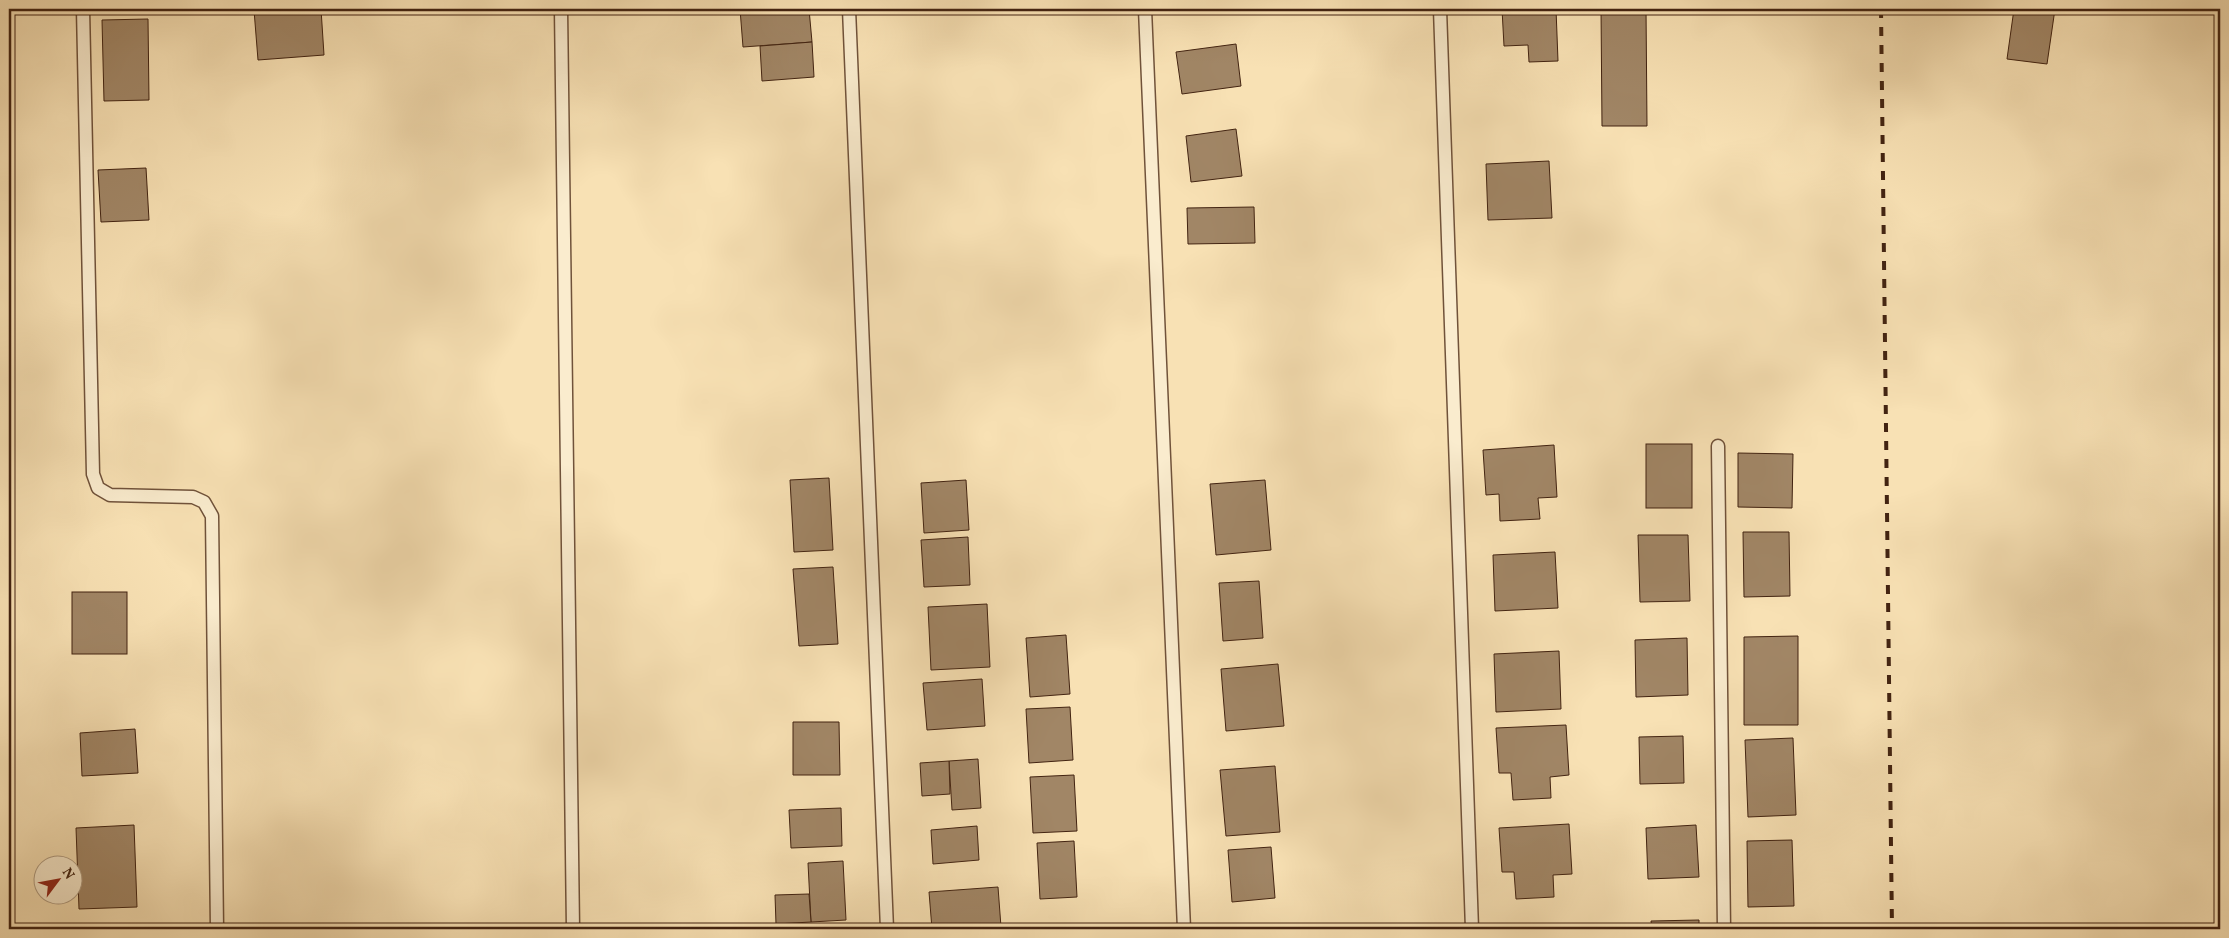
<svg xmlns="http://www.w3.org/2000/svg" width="2229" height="938" viewBox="0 0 2229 938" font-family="Vollkorn,serif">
	<rect width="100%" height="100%" fill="#f8e1b4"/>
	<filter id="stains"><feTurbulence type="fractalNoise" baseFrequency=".004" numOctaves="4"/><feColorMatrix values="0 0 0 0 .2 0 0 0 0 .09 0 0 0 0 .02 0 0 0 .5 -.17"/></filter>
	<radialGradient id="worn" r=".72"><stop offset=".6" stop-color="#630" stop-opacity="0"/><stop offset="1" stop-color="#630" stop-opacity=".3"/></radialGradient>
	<!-- building -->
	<g fill="#a18666" stroke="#422311">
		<polygon points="275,9 321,9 324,55 258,60 254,10"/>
		<polygon points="740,9 809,9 812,42 743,47"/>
		<polygon points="1502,9 1556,9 1558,61 1529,62 1528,45 1504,46"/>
		<polygon points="1601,9 1646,9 1647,126 1602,126"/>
		<polygon points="2014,9 2055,9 2047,64 2007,59"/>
		<polygon points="148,19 149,100 104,101 102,20"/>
		<polygon points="812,42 814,77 762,81 760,46"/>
		<polygon points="1236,44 1241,86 1182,94 1176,52"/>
		<polygon points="1236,129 1242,176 1191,182 1186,136"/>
		<polygon points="1549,161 1552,218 1488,220 1486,164"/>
		<polygon points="146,168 149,220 101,222 98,170"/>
		<polygon points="1254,207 1255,243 1188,244 1187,208"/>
		<rect x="1646" y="444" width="46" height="64"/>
		<polygon points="1554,445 1557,497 1538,498 1540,519 1500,521 1499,494 1486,495 1483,450"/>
		<polygon points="1738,453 1793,454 1792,508 1738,507"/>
		<polygon points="829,478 833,550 794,552 790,480"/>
		<polygon points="966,480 969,530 924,533 921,483"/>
		<polygon points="1265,480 1271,550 1216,555 1210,484"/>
		<polygon points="1743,532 1789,532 1790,596 1744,597"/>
		<polygon points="1638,535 1688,535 1690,601 1640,602"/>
		<polygon points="968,537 970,585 924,587 921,540"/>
		<polygon points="1555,552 1558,608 1495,611 1493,555"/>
		<polygon points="833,567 838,644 799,646 793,569"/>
		<polygon points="1259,581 1263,638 1223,641 1219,583"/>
		<rect x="72" y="592" width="55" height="62"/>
		<polygon points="987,604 990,667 931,670 928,607"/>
		<polygon points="1066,635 1070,694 1030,697 1026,638"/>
		<polygon points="1798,636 1798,725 1744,725 1744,637"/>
		<polygon points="1687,638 1688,695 1636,697 1635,640"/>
		<polygon points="1559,651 1561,709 1496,712 1494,654"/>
		<polygon points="1278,664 1284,726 1226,731 1221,669"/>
		<polygon points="982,679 985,726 927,730 923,683"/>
		<polygon points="1070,707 1073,760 1029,763 1026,709"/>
		<polygon points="793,722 839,722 840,775 793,775"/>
		<polygon points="1566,725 1569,775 1550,777 1551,798 1513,800 1511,773 1499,773 1496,728"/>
		<polygon points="135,729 138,773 82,776 80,733"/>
		<polygon points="1683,736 1684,783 1640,784 1639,737"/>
		<polygon points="1793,738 1796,815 1748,817 1745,740"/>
		<polygon points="978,759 981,808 952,810 949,761"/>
		<polygon points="949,761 950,794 922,796 920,763"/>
		<polygon points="1275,766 1280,832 1226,836 1220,770"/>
		<polygon points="1074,775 1077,831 1033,833 1030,777"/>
		<polygon points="841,808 842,846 791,848 789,810"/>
		<polygon points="1569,824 1572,874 1553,875 1554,897 1516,899 1514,872 1502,872 1499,828"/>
		<polygon points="134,825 137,907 79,909 76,828"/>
		<polygon points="1696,825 1699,877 1648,879 1646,828"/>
		<polygon points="977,826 979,860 933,864 931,830"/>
		<polygon points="1792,840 1794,906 1748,907 1747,841"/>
		<polygon points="1074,841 1077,897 1040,899 1037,843"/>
		<polygon points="1271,847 1275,898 1232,902 1228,850"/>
		<polygon points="843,861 846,920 811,922 808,863"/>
		<polygon points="998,887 1001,927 932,929 929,892"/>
		<polygon points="809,894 811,922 776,924 775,895"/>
		<polygon points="1699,920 1699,929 1652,929 1651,921"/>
	</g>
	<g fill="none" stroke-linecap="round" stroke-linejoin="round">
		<!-- service casing -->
		<g stroke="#70523a" stroke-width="15">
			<g id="service">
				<polyline points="83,9 93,474 98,488 110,495 193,497 204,502 212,516 217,929"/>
				<polyline points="561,9 573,929"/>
				<polyline points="849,9 887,929"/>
				<polyline points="1145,9 1184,929"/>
				<polyline points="1440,9 1472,929"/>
				<polyline points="1718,446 1724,929"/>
			</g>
		</g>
		<!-- service -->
		<use href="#service" stroke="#faecce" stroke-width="12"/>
		<!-- rail -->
		<polyline stroke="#422311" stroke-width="4" stroke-dasharray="9 9" stroke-linecap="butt" points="1881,9 1892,929"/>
	</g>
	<!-- margin -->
	<rect width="2229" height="938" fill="none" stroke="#f8e1b4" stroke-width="30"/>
	<rect x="10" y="10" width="2209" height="918" fill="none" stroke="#422311" stroke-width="2.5"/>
	<rect x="15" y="15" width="2199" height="908" fill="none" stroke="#422311"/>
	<!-- north arrow -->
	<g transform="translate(58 880) rotate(58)"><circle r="24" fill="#faecce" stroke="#b09c82"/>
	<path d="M0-4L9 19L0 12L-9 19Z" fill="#8f2418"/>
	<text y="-8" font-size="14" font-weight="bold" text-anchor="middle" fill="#422311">N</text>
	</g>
	<rect width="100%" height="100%" filter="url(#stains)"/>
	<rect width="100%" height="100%" fill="url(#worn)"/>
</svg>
